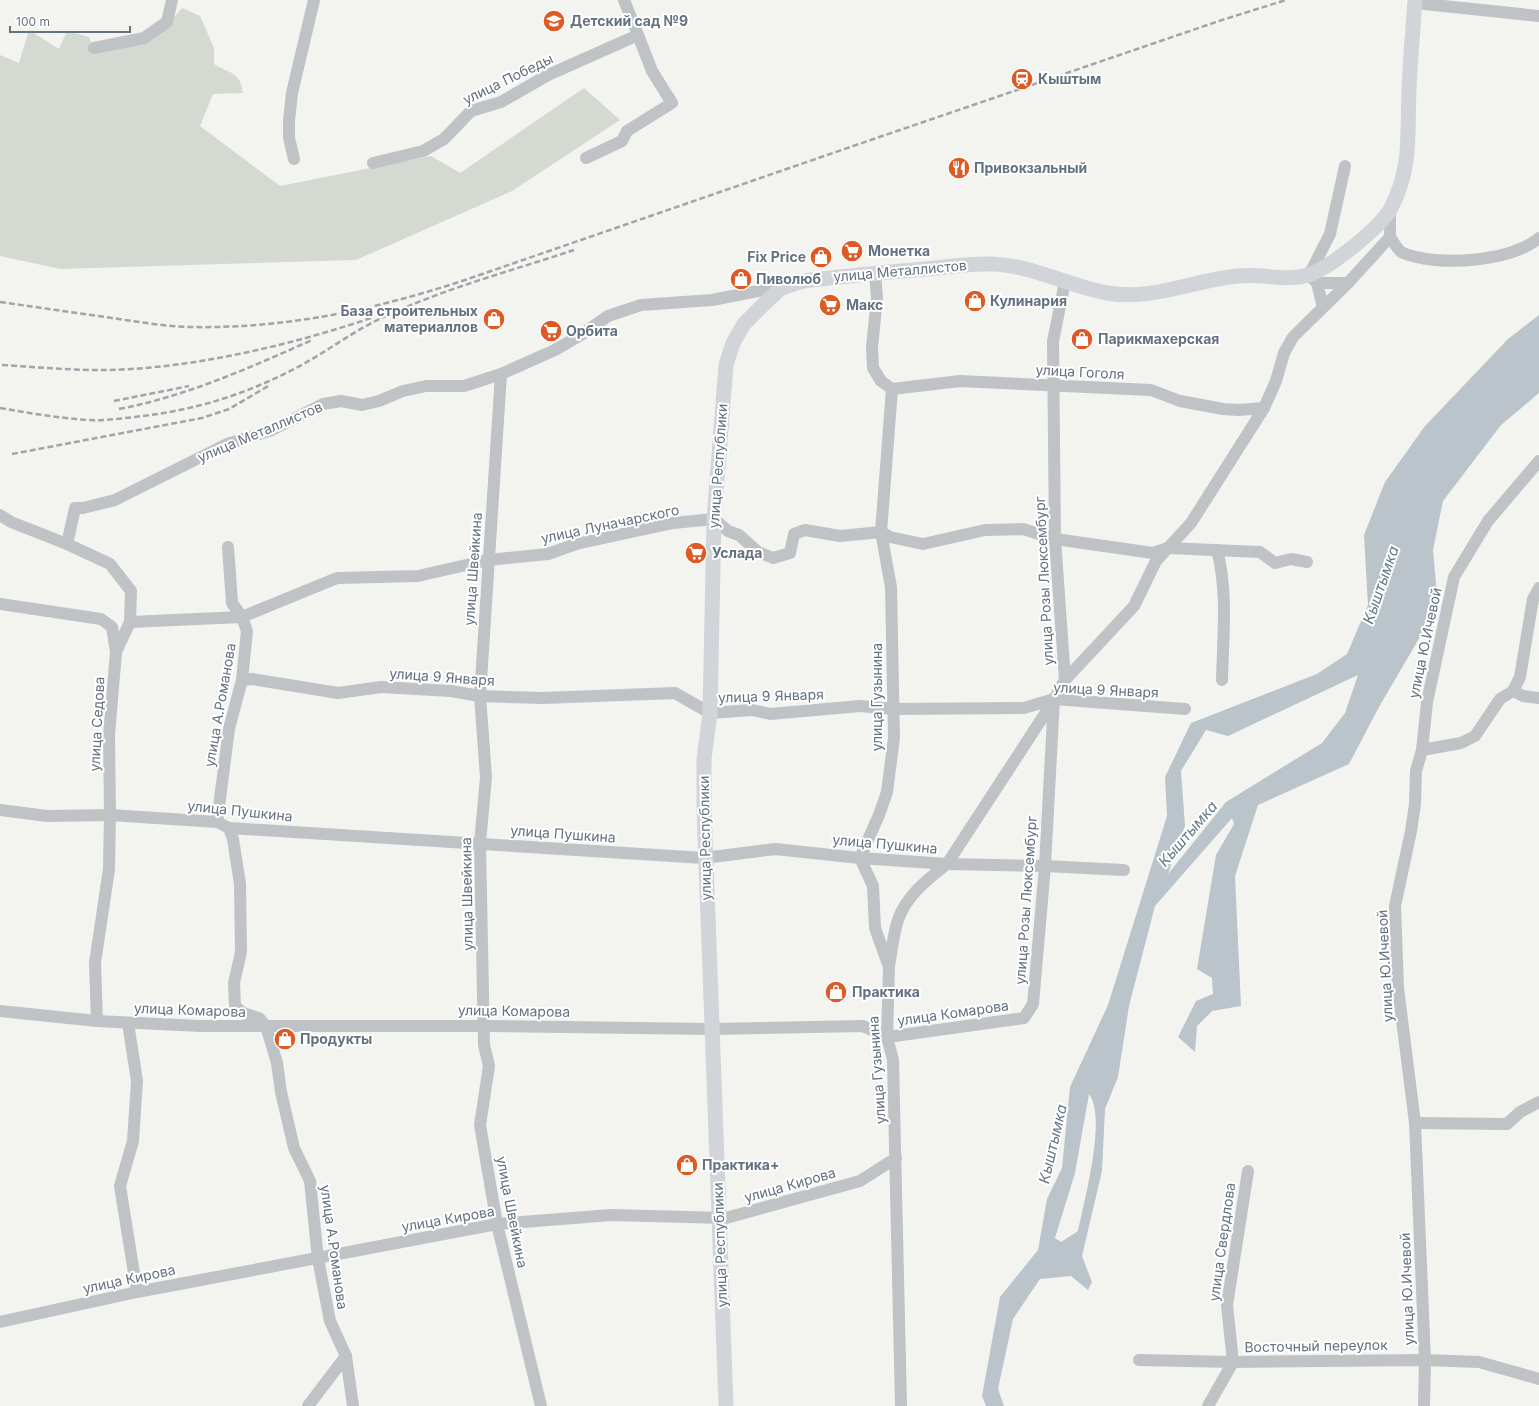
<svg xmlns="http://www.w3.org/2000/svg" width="1539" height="1406" viewBox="0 0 1539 1406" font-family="Inter,sans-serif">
	<rect width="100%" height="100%" fill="#f3f4ef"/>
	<!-- green -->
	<path fill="#d4dad1" d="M 182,8 L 200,16 L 214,48 L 214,64 C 230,74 240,71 243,93 L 213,94 L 200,126 L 280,186 L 431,156 L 460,173 L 584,88 L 620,120 L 512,191 L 356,260 L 60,269 L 0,256 L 0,55 L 19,63 L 29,30 L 59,49 L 67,31 L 89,37 L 95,53 L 160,34 Z"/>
	<!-- water -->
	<path fill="#bac4ca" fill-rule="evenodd" d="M 1539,315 L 1539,393 L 1501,425 L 1443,501 L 1433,550 L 1438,606 L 1379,707 L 1349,764 L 1258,805 L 1235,876 L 1241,1006 L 1212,1011 L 1197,1026 L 1195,1052 L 1178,1037 L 1196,1001 L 1213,994 L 1212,978 L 1197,969 L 1216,855 L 1234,824 L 1232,818 L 1155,906 L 1129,1006 L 1118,1077 L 1105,1109 L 1102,1171 L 1082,1256 L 1092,1282 L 1088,1290 L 1071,1276 L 1040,1279 L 1013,1319 L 998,1389 L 1004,1406 L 986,1406 L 982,1396 L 1000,1297 L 1038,1250 L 1047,1199 L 1062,1168 L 1070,1087 L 1108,1005 L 1167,816 L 1165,777 L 1191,723 L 1317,674 L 1347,654 L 1368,605 L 1364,535 L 1385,482 L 1425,426 L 1508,339 ZM 1358,675 L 1345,713 L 1322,743 L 1226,802 L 1168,874 L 1185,826 L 1181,771 L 1206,730 L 1228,736 ZM 1089,1094 C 1107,1117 1084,1202 1078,1231 L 1061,1242 L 1055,1238 L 1075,1173 Z"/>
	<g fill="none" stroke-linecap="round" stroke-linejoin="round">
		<!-- minor -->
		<g stroke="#bfc3c6" stroke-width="12">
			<polyline points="1415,3 1539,16"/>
			<polyline points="94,48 144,38 167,22 172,0"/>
			<polyline points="586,158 622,141 627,131 672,103 652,71 638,35"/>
			<polyline points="294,159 289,138 289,121 292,93 314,0"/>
			<polyline points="373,163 423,151 444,139 471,111 501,102 548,75 638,35 624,0"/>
			<path d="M 1390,237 C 1393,241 1398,251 1403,253 C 1438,267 1510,262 1539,238"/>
			<polyline points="875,273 877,298 872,347 873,368 881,381 892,389 881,532 891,587 894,738 887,792 879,815 860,858 873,886 875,928 889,967 887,1037 893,1060 901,1406"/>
			<polyline points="1317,283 1348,283"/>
			<polyline points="1323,307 1317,283 1309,275 1330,234 1345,166"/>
			<polyline points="501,374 480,696 486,777 480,843 484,1045 489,1066 480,1125 497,1224 541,1406"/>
			<polyline points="892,389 960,381 1151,390 1180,401 1223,409 1238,410 1264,408"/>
			<polyline points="0,515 11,522 67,544"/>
			<path d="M 1217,550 C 1228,591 1223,638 1222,680"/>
			<polyline points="0,604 101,619 112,627 116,652"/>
			<polyline points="130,622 242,617 337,578 418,576 488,560 548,554 576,544 673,523 714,519 728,531 739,535 758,552 773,558 790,553 794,534 805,530 840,536 881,532 890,537 923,544 985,530 1023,529 1055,539 1153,553 1168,548 1260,552 1275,563 1291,559 1307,562"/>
			<polyline points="242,680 252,679 338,693 381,687 451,691 480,696 543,698 675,693 710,713 752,710 770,714 860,706 893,709 1024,708 1054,699 1185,709"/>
			<polyline points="1065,680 1134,606 1156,561 1191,523 1264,408 1276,381 1284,353 1293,337 1348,283 1390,237 1390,211"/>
			<polyline points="1513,691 1523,696 1539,698"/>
			<polyline points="1422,750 1461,743 1475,736 1500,699 1513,691 1520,677 1533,599 1539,588"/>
			<polyline points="0,810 47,816 110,815 217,822 229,828 704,858 775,849 860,858 947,864 1045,866 1124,870"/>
			<polyline points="217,822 229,729 242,680 247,631 242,617 232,603 228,547"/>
			<polyline points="229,828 233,839 240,884 241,952 234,983 235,1006 243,1013 259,1018 266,1026 277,1063 281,1092 294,1148 310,1181 318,1259 330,1321 346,1356 353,1406"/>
			<path d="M 889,966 C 892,951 893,934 898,920 C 906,896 928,879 947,864 L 1054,700"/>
			<polyline points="0,1011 97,1021 200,1026 485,1026 712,1029 863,1026 887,1037 1024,1018 1033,1004 1045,866 1054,699 1065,680 1055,539 1053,341 1065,282"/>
			<polyline points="97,1021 95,963 109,869 110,815 109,735 116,652 130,622 131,591 110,564 67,544 75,508 83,508 115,500 227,444 272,430 323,404 341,401 362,405 379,401 403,391 426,386 464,386 501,374 555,350 584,333 608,316 641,305 712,300 764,290 780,289"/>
			<polyline points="128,1023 137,1081 133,1141 120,1186 137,1292"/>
			<polyline points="1415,1123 1507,1124 1520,1112 1539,1102"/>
			<polyline points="0,1322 137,1292 497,1224 611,1215 726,1218 860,1181 896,1158"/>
			<polyline points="1139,1360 1233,1362 1425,1360 1479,1362 1539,1379"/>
			<polyline points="308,1406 346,1356"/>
			<polyline points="1208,1406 1233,1362 1227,1305 1248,1171"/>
			<polyline points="1424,1406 1425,1360 1415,1123 1398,988 1395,906 1411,831 1415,804 1416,771 1422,750 1427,702 1454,577 1488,521 1539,461"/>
		</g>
		<!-- major -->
		<path stroke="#d1d5da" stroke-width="15" d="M 726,1406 L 704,808 L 704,759 L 710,713 L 714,519 L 726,365 L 733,343 L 744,324 L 763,305 L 780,289 L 796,283 L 810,280 C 848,276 887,272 925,269 C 947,267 969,263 991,264 C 1032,265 1068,286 1107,293 C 1153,301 1193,280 1238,276 C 1261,273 1285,282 1308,275 C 1330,268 1380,228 1391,208 C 1412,168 1407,134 1409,91 C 1410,61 1413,30 1415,0"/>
		<!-- rail -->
		<g stroke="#a0a5ab" stroke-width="2.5" stroke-dasharray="6 3" stroke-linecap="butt">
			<path d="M 0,302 C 35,307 70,312 105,317 C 133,321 161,326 189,327 C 285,329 374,310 465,280 L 859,144 L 1222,20 L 1286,0"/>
			<path d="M 2,365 C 35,367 67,370 100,370 C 187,370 292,345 374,317"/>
			<polyline points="114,401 189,386"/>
			<path d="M 0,408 C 29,413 58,418 88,420 C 106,421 125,418 143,416 C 199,409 246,394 296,368 C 327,352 354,330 386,316 C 446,288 511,271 574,250"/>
			<path d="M 119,409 C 187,396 249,368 312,340"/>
			<polyline points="12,454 202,418 229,409 270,385"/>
		</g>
	</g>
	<!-- icons -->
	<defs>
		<g id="school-disc" transform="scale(1.15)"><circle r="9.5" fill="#de5a25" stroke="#fff"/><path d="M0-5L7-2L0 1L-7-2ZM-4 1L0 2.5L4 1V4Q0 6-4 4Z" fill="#fff"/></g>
		<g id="station-disc" transform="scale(1.15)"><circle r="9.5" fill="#de5a25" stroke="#fff"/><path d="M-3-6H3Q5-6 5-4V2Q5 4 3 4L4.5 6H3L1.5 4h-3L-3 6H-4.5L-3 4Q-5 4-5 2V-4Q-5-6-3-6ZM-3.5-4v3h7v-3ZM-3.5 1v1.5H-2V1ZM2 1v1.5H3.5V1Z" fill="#fff"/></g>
		<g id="restaurant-disc" transform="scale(1.15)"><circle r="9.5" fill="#de5a25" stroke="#fff"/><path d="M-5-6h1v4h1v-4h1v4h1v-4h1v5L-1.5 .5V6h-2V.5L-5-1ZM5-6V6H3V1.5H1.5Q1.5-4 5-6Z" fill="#fff"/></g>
		<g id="supermarket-disc" transform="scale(1.15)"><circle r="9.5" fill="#de5a25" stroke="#fff"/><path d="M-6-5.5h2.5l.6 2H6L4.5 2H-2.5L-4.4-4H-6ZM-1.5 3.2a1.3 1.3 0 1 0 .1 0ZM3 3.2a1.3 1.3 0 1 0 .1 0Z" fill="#fff"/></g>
		<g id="shop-disc" transform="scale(1.15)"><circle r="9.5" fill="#de5a25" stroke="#fff"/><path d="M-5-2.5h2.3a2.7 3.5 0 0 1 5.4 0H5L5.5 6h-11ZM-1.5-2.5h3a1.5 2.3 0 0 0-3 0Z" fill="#fff"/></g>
	</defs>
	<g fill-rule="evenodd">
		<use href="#school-disc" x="554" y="21"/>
		<use href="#station-disc" x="1022" y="79"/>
		<use href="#restaurant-disc" x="959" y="168"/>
		<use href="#supermarket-disc" x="852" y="251"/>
		<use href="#shop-disc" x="821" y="257"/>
		<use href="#shop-disc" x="741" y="279"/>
		<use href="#shop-disc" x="975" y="301"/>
		<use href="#supermarket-disc" x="830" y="305"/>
		<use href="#shop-disc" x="494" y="319"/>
		<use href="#supermarket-disc" x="551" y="331"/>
		<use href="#shop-disc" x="1082" y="339"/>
		<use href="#supermarket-disc" x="696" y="553"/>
		<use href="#shop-disc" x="836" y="992"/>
		<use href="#shop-disc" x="285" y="1039"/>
		<use href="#shop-disc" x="687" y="1165"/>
	</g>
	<g text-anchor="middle" stroke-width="4" stroke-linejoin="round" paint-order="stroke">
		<!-- poi labels -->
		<g font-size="14" font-weight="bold" fill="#637280" stroke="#fff" text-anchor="start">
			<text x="570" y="26">Детский сад №9</text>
			<text x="1038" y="84">Кыштым</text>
			<text x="974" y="173">Привокзальный</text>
			<text x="868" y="256">Монетка</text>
			<text x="806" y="262" text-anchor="end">Fix Price</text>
			<text x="756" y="284">Пиволюб</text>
			<text x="990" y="306">Кулинария</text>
			<text x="846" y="310">Макс</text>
			<text x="478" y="316" text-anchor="end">База cтроительных<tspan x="478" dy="16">материаллов</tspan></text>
			<text x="566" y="336">Орбита</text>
			<text x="1098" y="344">Парикмахерская</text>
			<text x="712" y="558">Услада</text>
			<text x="852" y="997">Практика</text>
			<text x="300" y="1044">Продукты</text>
			<text x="702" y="1170">Практика+</text>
		</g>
		<!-- street labels -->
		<g font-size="14" fill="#637280" stroke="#fff">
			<text transform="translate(508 79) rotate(-26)" y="5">улица Победы</text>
			<text transform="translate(900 271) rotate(-5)" y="5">улица Металлистов</text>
			<text transform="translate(1080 372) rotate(3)" y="5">улица Гоголя</text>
			<text transform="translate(260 432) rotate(-23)" y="5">улица Металлистов</text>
			<text transform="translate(718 466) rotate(-86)" y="5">улица Республики</text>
			<text transform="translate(610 524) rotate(-12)" y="5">улица Луначарского</text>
			<text transform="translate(473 569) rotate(-86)" y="5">улица Швейкина</text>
			<text transform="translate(1044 581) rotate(-93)" y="5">улица Розы Люксембург</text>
			<text transform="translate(1425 643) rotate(-78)" y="5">улица Ю.Ичевой</text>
			<text transform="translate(442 677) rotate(4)" y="5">улица 9 Января</text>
			<text transform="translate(1106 690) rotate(3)" y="5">улица 9 Января</text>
			<text transform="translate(771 696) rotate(-2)" y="5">улица 9 Января</text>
			<text transform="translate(877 697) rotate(-90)" y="5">улица Гузынина</text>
			<text transform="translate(220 705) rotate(-80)" y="5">улица А.Романова</text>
			<text transform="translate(97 724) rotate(-87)" y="5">улица Седова</text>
			<text transform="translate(240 811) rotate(6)" y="5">улица Пушкина</text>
			<text transform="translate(563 834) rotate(4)" y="5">улица Пушкина</text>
			<text transform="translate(705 838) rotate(-91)" y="5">улица Республики</text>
			<text transform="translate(885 844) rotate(5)" y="5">улица Пушкина</text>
			<text transform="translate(467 894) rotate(-91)" y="5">улица Швейкина</text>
			<text transform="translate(1026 900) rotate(-86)" y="5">улица Розы Люксембург</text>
			<text transform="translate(1385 966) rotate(-93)" y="5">улица Ю.Ичевой</text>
			<text transform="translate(190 1010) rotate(2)" y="5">улица Комарова</text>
			<text transform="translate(514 1011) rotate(1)" y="5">улица Комарова</text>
			<text transform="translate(953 1013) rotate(-8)" y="5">улица Комарова</text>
			<text transform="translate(877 1070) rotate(-94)" y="5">улица Гузынина</text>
			<text transform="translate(790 1185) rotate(-16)" y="5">улица Кирова</text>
			<text transform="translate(512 1212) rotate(79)" y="5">улица Швейкина</text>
			<text transform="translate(448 1219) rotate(-10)" y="5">улица Кирова</text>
			<text transform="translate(1222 1242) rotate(-82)" y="5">улица Свердлова</text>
			<text transform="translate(720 1245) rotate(-92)" y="5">улица Республики</text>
			<text transform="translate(334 1247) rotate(82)" y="5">улица А.Романова</text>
			<text transform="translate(129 1279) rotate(-12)" y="5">улица Кирова</text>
			<text transform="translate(1407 1289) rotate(-92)" y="5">улица Ю.Ичевой</text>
			<text transform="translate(1316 1346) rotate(-1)" y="5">Восточный переулок</text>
		</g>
		<!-- water labels -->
		<g font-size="15" font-style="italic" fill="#637a85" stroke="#fff">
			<text transform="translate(1381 585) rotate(-71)" y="5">Кыштымка</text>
			<text transform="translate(1188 834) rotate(-49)" y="5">Кыштымка</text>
			<text transform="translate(1053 1144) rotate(-77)" y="5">Кыштымка</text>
		</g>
	</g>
	<!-- scale -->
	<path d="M10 26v6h120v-6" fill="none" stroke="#637280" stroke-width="2"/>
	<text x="16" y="26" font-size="12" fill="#637280" stroke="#ffffff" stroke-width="3" paint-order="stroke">100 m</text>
</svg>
